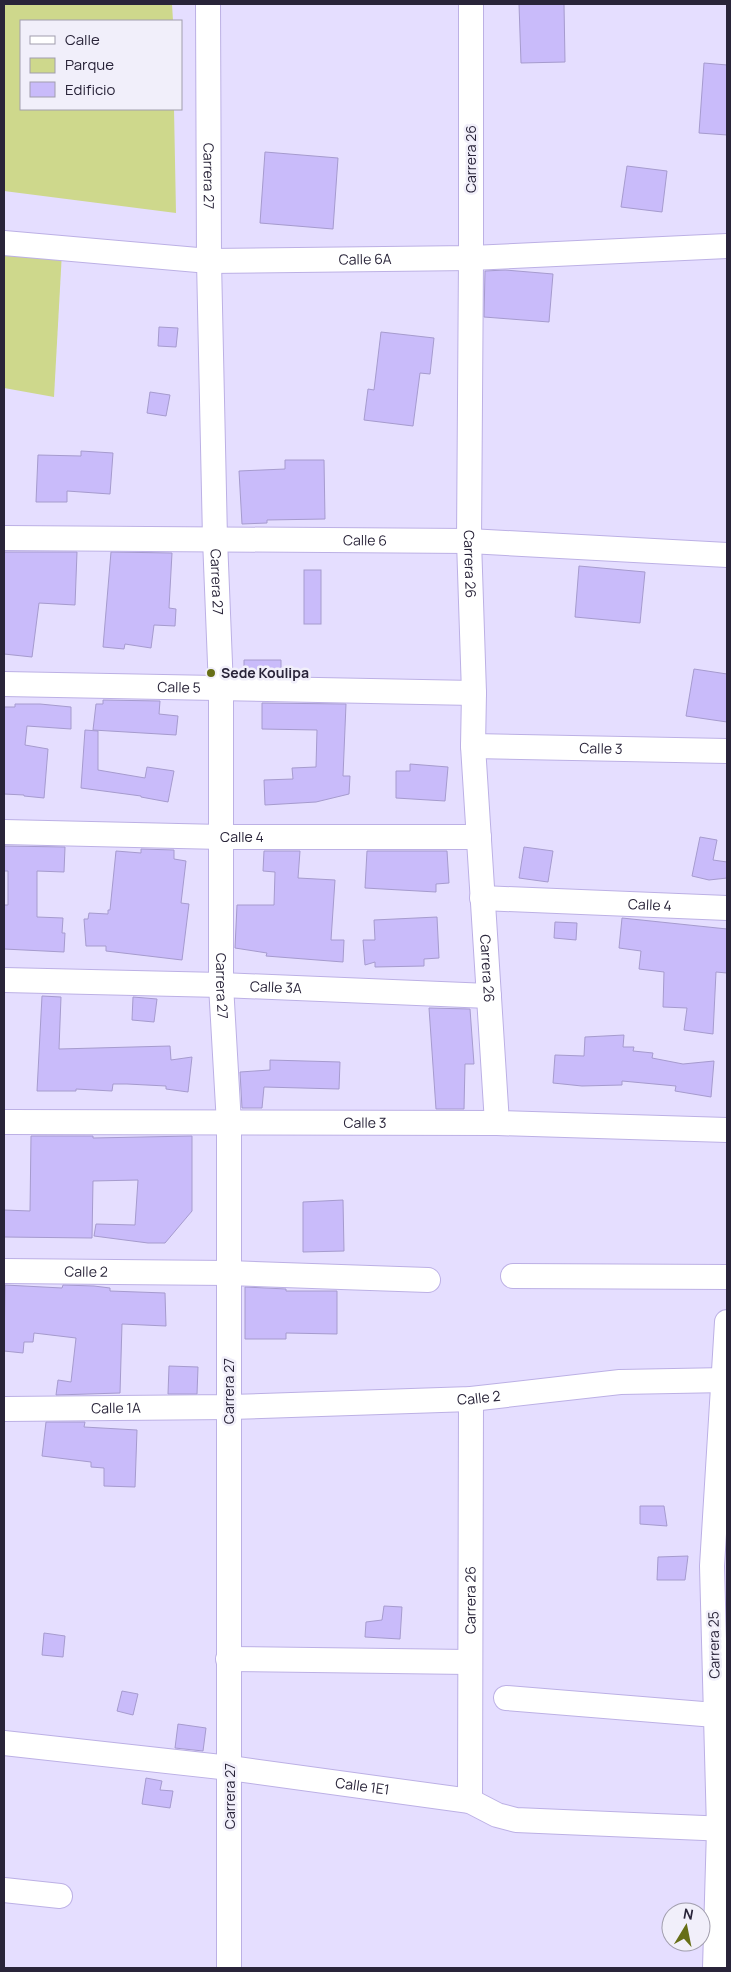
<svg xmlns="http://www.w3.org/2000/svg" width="731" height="1972" viewBox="0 0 731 1972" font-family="Manrope,sans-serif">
	<rect width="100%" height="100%" fill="#e5deff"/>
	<!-- green -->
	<g fill="#ced88c">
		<polygon points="4,4 172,4 173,21 21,21 21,109 174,109 176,213 4,191"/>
		<polygon points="4,249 62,252 54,397 4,388"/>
	</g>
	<!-- building -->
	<g fill="#c9bbfa" stroke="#a69bce">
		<polygon points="519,4 564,4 565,62 521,63"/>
		<polygon points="704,63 727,65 727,135 699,133"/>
		<polygon points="265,152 338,158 333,229 260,223"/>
		<polygon points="627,166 667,171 662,212 621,207"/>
		<polygon points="505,270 553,274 549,322 484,317 485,271"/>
		<polygon points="159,327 178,328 176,347 158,346"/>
		<polygon points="381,332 434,338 430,374 420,373 413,426 364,420 368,389 374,390"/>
		<polygon points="150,392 170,395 166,416 147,413"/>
		<polygon points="81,451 113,453 110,494 67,491 67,502 36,502 38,455 81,456"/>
		<polygon points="285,460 324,460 325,519 267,520 267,523 242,524 239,471 285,469"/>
		<polygon points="4,552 77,552 75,605 39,603 32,657 4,654"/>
		<polygon points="111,552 172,553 169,608 176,609 175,626 154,625 151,648 125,644 124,649 103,647"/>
		<polygon points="579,566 645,572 640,623 575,617"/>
		<rect x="304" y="570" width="17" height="54"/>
		<polygon points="244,660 281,660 281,676 244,675"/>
		<polygon points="694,669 727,674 727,722 686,716"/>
		<polygon points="103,700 160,701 159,714 178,716 176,735 93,730 96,704 103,704"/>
		<polygon points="262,703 346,704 343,776 350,776 349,794 316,802 265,805 264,780 293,779 292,768 316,767 317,730 262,729"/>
		<polygon points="15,704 40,704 71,707 71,729 27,726 25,745 48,749 44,798 24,796 24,795 4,794 4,707 15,707"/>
		<polygon points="85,730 98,731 98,770 145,778 147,767 174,771 168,802 141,797 141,796 81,788"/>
		<polygon points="410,764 448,767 445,801 396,798 396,771 410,771"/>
		<polygon points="700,837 717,840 713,860 727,862 727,878 709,880 692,876"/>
		<polygon points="4,846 65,847 64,872 37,871 37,917 63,918 62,933 65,933 64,952 4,949 4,905 8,905 8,871 4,871"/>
		<polygon points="524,847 553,851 548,882 519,878"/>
		<polygon points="141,849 174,850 174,859 186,861 181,903 189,904 182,960 106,951 106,946 86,946 84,919 88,919 89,913 108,914 108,910 110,910 116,851 141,853"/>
		<polygon points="264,851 300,851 298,878 335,880 331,940 344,940 343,962 266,956 267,953 235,948 237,905 274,905 275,872 263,871"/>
		<polygon points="367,851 447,851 449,883 436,884 436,892 365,888"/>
		<polygon points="437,917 439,958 424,959 424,966 375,967 375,962 365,965 363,940 375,940 374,920"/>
		<polygon points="622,918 727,929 727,973 716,972 713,1034 684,1030 687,1008 663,1007 664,972 639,969 641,951 619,948"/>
		<polygon points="555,922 577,923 576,940 554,938"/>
		<polygon points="42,996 61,997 59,1049 170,1046 171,1060 192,1057 188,1092 166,1089 166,1086 127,1084 113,1084 112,1091 76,1089 76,1091 37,1091"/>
		<polygon points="133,997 157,999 154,1022 132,1020"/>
		<polygon points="429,1008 470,1009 474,1064 465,1064 464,1109 436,1109"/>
		<polygon points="624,1035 623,1047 634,1047 633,1051 653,1053 652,1058 683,1064 714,1061 711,1097 675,1091 676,1086 622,1081 622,1085 582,1086 553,1083 555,1055 584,1056 585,1037"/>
		<polygon points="270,1060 340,1062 339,1089 264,1087 262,1108 242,1108 240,1072 270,1070"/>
		<polygon points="31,1136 93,1136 93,1138 192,1136 192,1211 165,1243 148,1243 94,1236 96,1224 135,1225 138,1180 93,1181 92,1238 4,1237 4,1210 30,1211"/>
		<polygon points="343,1200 344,1251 303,1252 303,1202"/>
		<polygon points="5,1285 62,1288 63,1285 94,1286 110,1288 110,1291 165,1293 166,1326 122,1324 120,1393 56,1395 58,1380 71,1382 76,1338 34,1333 33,1342 24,1342 23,1353 4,1351"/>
		<polygon points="245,1287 286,1289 286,1291 337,1291 337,1334 286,1333 286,1339 245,1339"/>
		<polygon points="169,1366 198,1367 197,1394 168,1394"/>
		<polygon points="46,1422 85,1422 84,1427 137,1430 135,1487 104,1486 104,1468 91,1467 91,1462 42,1456"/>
		<polygon points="640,1506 664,1506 667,1526 640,1524"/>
		<polygon points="688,1556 685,1580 657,1580 658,1557"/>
		<polygon points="384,1606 402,1607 400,1639 365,1637 366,1622 382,1620"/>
		<polygon points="44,1633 65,1636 63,1657 42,1655"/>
		<polygon points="122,1691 138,1694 133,1715 117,1711"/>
		<polygon points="178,1724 206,1728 203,1751 175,1748"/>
		<polygon points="146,1778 162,1781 160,1790 173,1791 170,1808 142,1804"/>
	</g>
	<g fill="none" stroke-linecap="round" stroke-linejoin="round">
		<!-- street casing -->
		<g stroke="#bcb0e5" stroke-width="26">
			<g id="street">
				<path id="s1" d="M 208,4 L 209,261 L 215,539 L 221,688 L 221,985 L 229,1124 L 229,1968"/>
				<path id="s2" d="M 471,4 L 471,258 L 469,541 L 474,693 L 473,746 L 497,1123"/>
				<path id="s3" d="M 4,243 L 209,261 L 471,258 L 727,246"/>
				<path id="s4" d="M 4,538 L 469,541 L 727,555"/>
				<path id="s5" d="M 4,684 L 474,693"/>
				<path id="s6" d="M 473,746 L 727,751"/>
				<path id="s7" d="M 4,832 L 222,837 L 479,837"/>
				<path id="s8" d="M 482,898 L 727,908"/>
				<path id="s9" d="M 4,980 L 221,985 L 489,996"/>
				<path id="s10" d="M 4,1122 L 497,1123 L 727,1130"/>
				<path id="s11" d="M 4,1271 L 228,1273 L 428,1280"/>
				<polyline points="513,1276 727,1277"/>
				<path id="s12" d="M 4,1409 L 230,1407 L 471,1399 L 620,1382 L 727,1380"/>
				<polyline points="228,1659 469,1662"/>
				<polyline points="506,1698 715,1715"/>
				<path id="s13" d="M 4,1743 L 230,1768 L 470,1801 L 497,1815 L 516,1820 L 727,1829"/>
				<path id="s14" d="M 470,1801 L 471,1399"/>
				<polyline points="4,1890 60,1896"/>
				<polyline points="715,1968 719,1829 712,1566 727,1322"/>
			</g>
		</g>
		<!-- street -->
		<use href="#street" stroke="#fff" stroke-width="24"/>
	</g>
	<!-- markers -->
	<circle fill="#676f16" stroke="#f1effa" stroke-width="2" cx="211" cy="673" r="5"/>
	<g text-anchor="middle" stroke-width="5" stroke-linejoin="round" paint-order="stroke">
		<!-- street labels -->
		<g font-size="14" fill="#292439" stroke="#f1effa">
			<text transform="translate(471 159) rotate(-90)" y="5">Carrera 26</text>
			<text dy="5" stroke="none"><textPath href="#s1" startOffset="172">Carrera 27</textPath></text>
			<text dy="5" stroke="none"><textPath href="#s3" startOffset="362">Calle 6A</textPath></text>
			<text dy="5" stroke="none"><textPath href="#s4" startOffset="361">Calle 6</textPath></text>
			<text dy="5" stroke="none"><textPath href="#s2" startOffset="560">Carrera 26</textPath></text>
			<text dy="5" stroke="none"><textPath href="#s1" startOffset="578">Carrera 27</textPath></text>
			<text dy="5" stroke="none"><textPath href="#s5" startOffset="175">Calle 5</textPath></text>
			<text dy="5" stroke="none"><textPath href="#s6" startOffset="128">Calle 3</textPath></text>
			<text dy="5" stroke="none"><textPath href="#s7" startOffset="238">Calle 4</textPath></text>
			<text dy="5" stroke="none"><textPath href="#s8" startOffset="168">Calle 4</textPath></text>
			<text dy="5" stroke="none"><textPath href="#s2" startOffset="965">Carrera 26</textPath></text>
			<text dy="5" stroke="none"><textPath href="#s1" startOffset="982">Carrera 27</textPath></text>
			<text dy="5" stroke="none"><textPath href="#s9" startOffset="272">Calle 3A</textPath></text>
			<text dy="5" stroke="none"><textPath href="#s10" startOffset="361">Calle 3</textPath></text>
			<text dy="5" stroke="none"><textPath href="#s11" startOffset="82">Calle 2</textPath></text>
			<text transform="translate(229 1391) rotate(-90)" y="5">Carrera 27</text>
			<text dy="5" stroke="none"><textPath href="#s12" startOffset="475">Calle 2</textPath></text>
			<text dy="5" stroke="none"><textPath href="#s12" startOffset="112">Calle 1A</textPath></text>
			<text dy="5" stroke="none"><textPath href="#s14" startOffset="201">Carrera 26</textPath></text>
			<text transform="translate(714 1645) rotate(-91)" y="5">Carrera 25</text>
			<text dy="5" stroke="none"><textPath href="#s13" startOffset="361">Calle 1E1</textPath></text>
			<text transform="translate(230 1796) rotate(-90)" y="5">Carrera 27</text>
		</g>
		<!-- poi labels -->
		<g font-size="14" font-weight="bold" fill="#292439" stroke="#f1effa" text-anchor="start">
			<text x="221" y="678">Sede Koulipa</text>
		</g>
	</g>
	<!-- border -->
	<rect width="731" height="1972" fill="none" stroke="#292439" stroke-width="10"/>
	<!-- legend -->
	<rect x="20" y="20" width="162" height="90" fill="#f1effa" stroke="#a19ead"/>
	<rect x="30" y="36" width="25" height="8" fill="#ffffff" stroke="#a19ead"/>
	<text x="65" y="45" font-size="15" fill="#292439">Calle</text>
	<rect x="30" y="58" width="25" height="15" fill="#ced88c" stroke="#a19ead"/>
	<text x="65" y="70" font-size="15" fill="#292439">Parque</text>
	<rect x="30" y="82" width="25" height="15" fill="#c9bbfa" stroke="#a19ead"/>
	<text x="65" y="95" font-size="15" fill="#292439">Edificio</text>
	<!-- north arrow -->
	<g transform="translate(686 1927) rotate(10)"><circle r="24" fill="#f1effa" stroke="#a19ead"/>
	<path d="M0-4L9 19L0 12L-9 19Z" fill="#676f16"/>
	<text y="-8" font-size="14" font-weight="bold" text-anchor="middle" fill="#292439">N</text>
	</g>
</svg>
